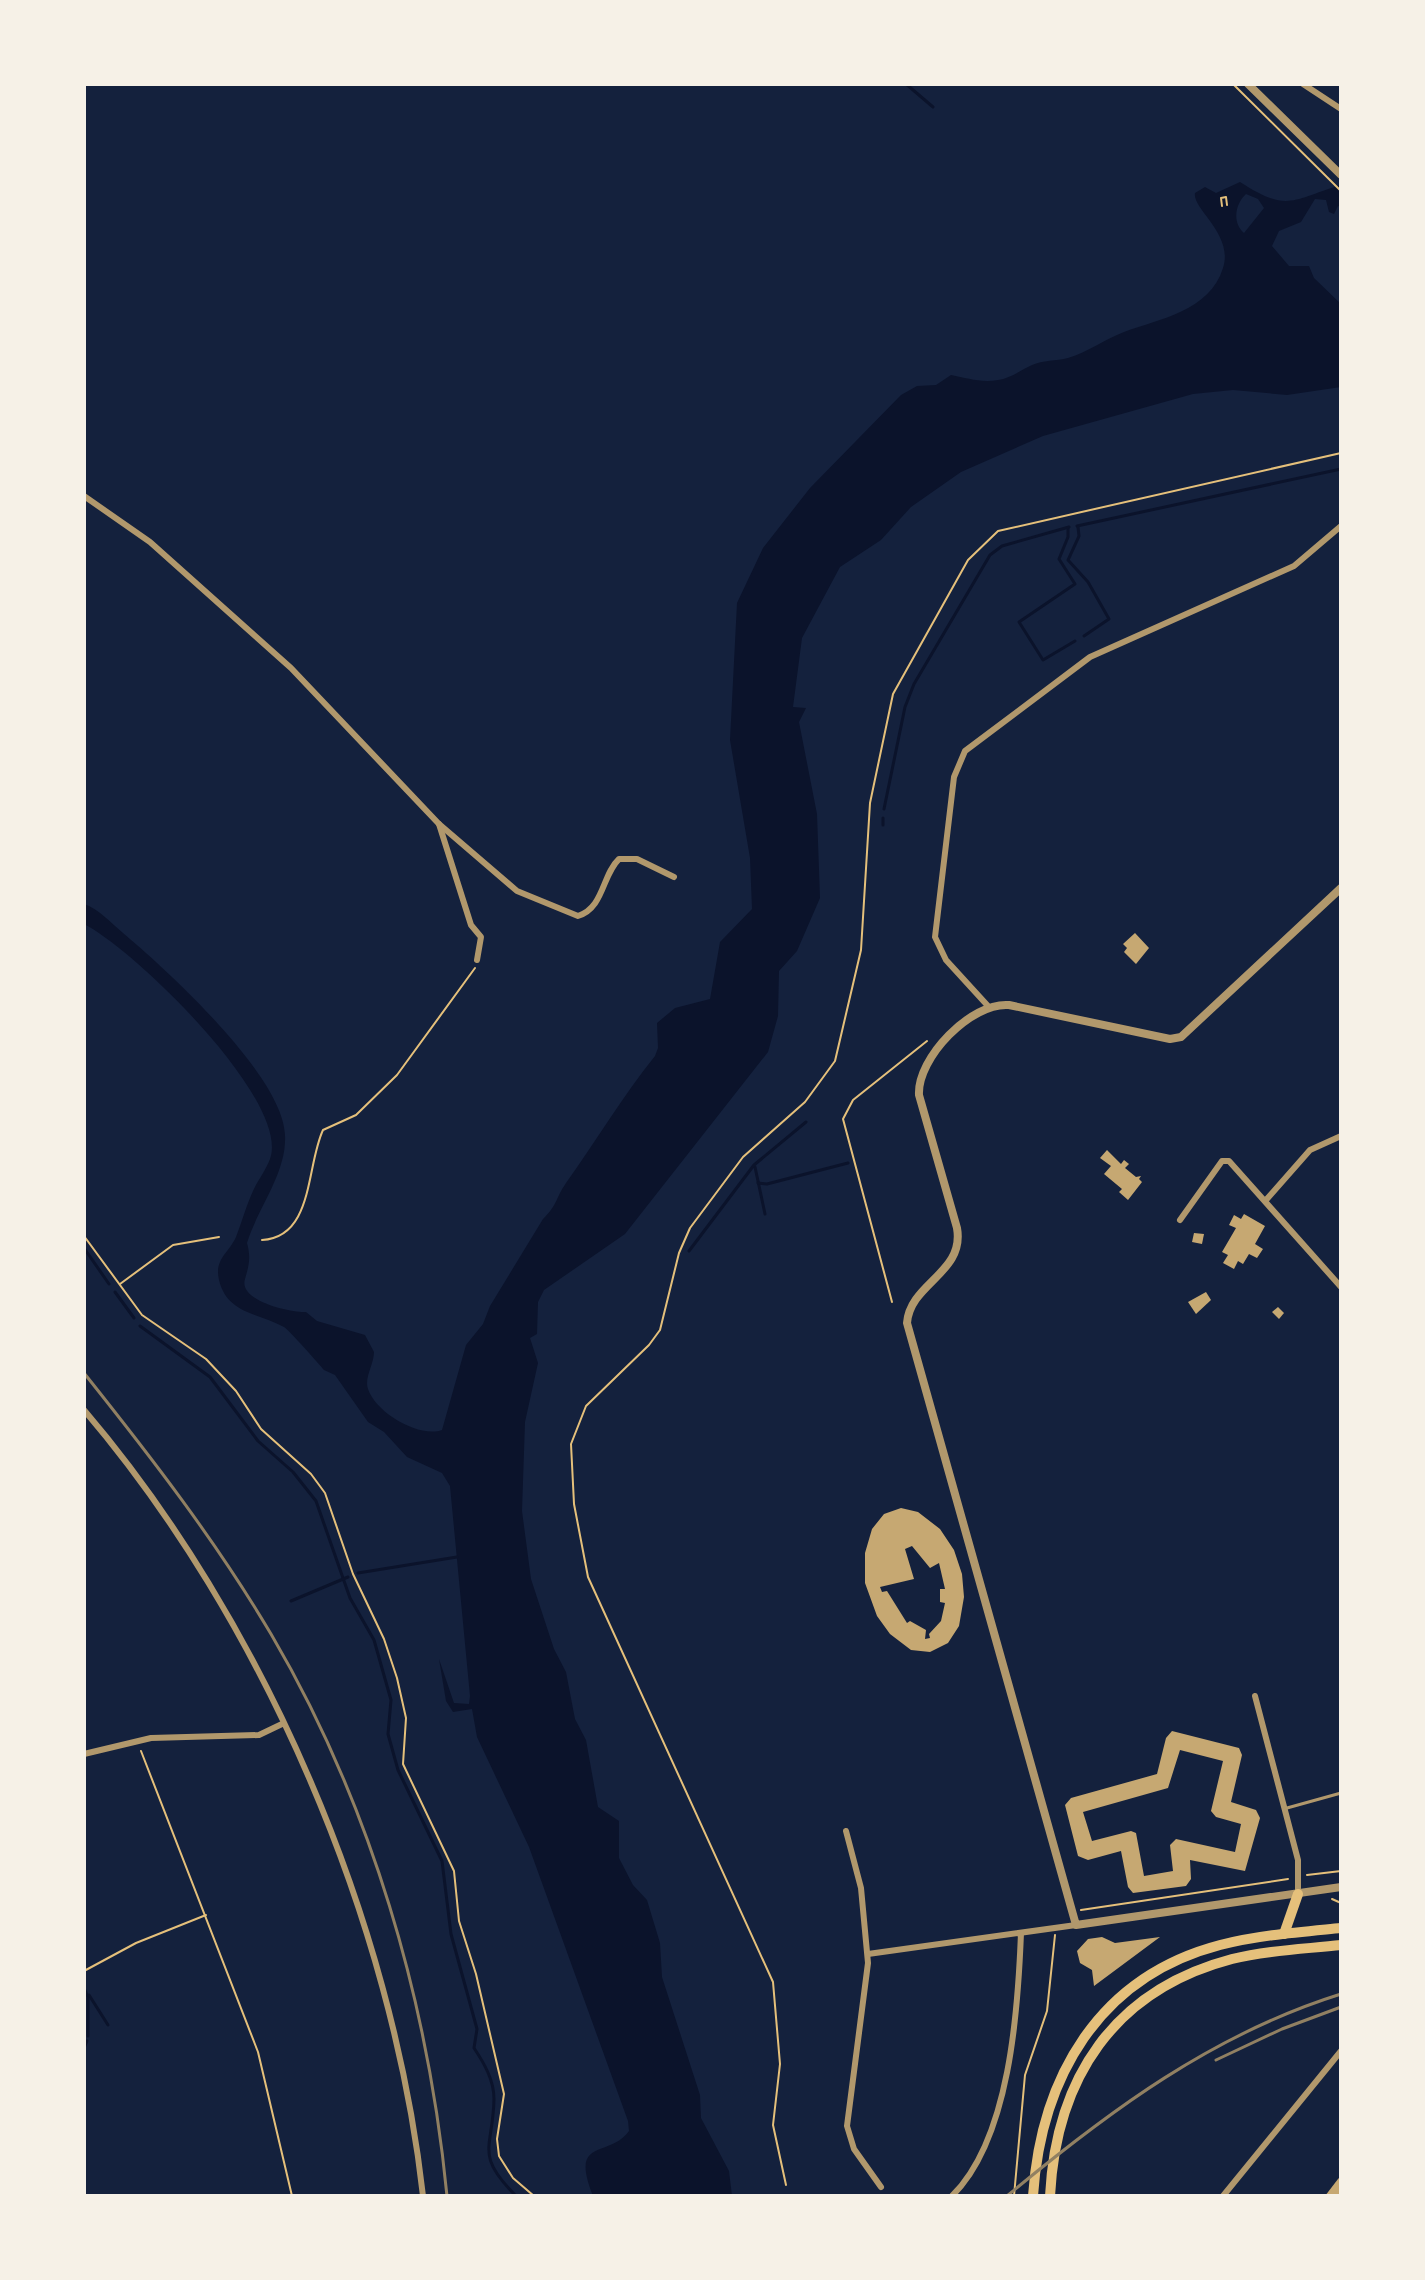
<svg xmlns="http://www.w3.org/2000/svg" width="1425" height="2280" viewBox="0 0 1425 2280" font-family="'Exo 2',sans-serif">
	<rect width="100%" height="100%" fill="#14213d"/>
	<!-- water -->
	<path fill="#0b132b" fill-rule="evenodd" d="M 1240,182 C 1288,213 1291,200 1341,185 L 1341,207 L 1338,206 L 1334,214 L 1329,212 L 1326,200 L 1315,199 L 1301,222 L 1279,231 L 1272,246 L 1289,266 L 1309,266 L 1314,278 L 1341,304 L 1341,387 L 1287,395 L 1233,390 L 1193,394 L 1043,436 L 961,472 L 911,507 L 881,540 L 840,567 L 802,638 L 793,707 L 806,708 L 799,722 L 817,814 L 820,898 L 797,951 L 779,971 L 778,1016 L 768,1052 L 625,1234 L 544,1290 L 538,1302 L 537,1334 L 530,1338 L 538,1363 L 525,1422 L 522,1511 L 531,1579 L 554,1649 L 566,1672 L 575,1719 L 586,1740 L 598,1807 L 619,1821 L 619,1858 L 633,1885 L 647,1900 L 660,1943 L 662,1977 L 700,2095 L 701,2118 L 729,2171 L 732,2196 L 593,2196 C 569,2136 609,2159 629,2131 L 628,2121 L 529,1847 L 477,1737 L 472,1709 L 453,1712 L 446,1701 L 439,1659 L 454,1703 L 469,1704 L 470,1696 L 450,1486 L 442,1473 L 407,1457 L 384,1432 L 368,1422 L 335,1375 L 324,1370 C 321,1366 288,1329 284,1327 C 259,1313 227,1314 219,1280 C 214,1259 229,1253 236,1237 C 242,1222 246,1206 253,1191 C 258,1180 266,1170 270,1159 C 291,1101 134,949 84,924 L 84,904 C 99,909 111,923 123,933 C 167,970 283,1076 285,1135 C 287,1173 258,1207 247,1243 C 251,1258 249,1265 245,1279 C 238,1301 291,1313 306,1312 L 317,1321 L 365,1335 L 374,1352 C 374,1364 364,1378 368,1389 C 376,1413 419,1438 442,1430 L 466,1345 L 483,1324 L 490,1306 L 543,1219 C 558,1204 555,1199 566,1183 C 596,1141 622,1097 655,1056 L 658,1048 L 657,1023 L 675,1008 L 710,999 L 720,942 L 752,909 L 750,858 L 730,740 L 737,603 L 763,548 L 810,488 L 901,395 L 917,386 L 936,385 L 951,375 C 967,378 981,383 998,380 C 1011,378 1021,370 1032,365 C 1043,360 1056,361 1068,358 C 1088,352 1105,339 1124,332 C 1159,319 1210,311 1223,268 C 1234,234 1192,209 1195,193 L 1205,187 L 1216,193 ZM 1246,194 L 1258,199 L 1264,208 L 1244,233 C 1232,223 1235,204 1246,194 Z"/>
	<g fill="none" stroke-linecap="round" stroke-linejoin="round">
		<!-- stream -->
		<g stroke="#0b132b" stroke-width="3">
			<polyline points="906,84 933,107"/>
			<polyline points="1077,526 1341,469"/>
			<polyline points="1078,527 1079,536 1068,560 1088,582 1109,619 1084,636"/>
			<polyline points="1068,528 1068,537 1059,559 1075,584 1019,622 1043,660 1075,641"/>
			<polyline points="884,809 905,707 914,684 990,555 1002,546 1069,527"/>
			<polyline points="883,825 883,818"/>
			<polyline points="755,1167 765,1214"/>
			<polyline points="758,1183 767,1184 848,1163"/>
			<polyline points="84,1248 109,1284"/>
			<polyline points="689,1251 754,1165 806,1122"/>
			<polyline points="115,1292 134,1318"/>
			<path d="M 140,1326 L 210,1377 L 258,1441 L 293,1472 L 316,1501 L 350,1598 L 374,1640 L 391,1700 L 388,1734 L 398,1770 L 442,1861 L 451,1934 L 477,2029 L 474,2048 C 484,2063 494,2080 494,2099 C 493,2149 474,2154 516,2196"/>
			<polyline points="358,1573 457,1557"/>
			<polyline points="291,1601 348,1577"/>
			<polyline points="84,1988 88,1997 88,2036"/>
			<polyline points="89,1995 108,2025"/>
			<polyline points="84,2048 87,2041"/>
		</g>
	</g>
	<!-- building -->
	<g fill="#c6a872" fill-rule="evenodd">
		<polygon points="1135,933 1149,948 1136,964 1124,952 1127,948 1123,944"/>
		<polygon points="1107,1150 1121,1164 1124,1160 1129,1164 1125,1168 1136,1177 1141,1176 1139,1179 1142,1182 1128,1200 1119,1192 1122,1189 1104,1174 1111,1166 1100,1158"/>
		<polygon points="1244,1214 1265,1226 1255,1244 1263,1249 1257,1258 1249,1254 1243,1264 1238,1261 1234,1269 1223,1263 1228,1255 1222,1252 1236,1228 1229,1225 1234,1215 1241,1219"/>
		<polygon points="1194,1233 1204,1234 1202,1244 1192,1242"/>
		<polygon points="1206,1292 1211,1300 1196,1314 1188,1302"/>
		<polygon points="1278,1307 1284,1313 1279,1319 1272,1312"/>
		<path d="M 901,1508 L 918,1512 L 940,1529 L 954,1550 L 962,1574 L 964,1597 L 959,1626 L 948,1643 L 930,1652 L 911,1650 L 890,1634 L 877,1616 L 865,1583 L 865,1553 L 872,1529 L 884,1514 ZM 912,1546 L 930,1568 L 939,1563 L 945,1589 L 940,1589 L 940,1602 L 945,1603 L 941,1621 L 929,1634 L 930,1638 L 925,1639 L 926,1630 L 910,1621 L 907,1623 L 887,1591 L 882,1592 L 880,1587 L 914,1579 L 905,1549 Z"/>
		<path d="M 1172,1731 L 1239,1748 L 1242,1755 L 1231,1802 L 1256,1810 L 1260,1818 L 1245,1871 L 1190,1860 L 1191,1879 L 1186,1886 L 1133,1893 L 1128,1887 L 1121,1851 L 1088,1860 L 1078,1856 L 1065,1805 L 1071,1798 L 1157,1774 L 1166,1738 ZM 1180,1750 L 1223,1761 L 1211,1811 L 1216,1817 L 1241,1824 L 1235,1852 L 1176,1839 L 1170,1845 L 1173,1871 L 1144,1876 L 1136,1833 L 1131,1831 L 1092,1841 L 1083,1812 L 1168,1788 Z"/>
		<polygon points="1102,1937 1115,1943 1160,1937 1094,1986 1092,1970 1080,1963 1077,1951 1088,1939"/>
		<polygon points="1341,2176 1341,2196 1325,2196 1338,2179"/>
	</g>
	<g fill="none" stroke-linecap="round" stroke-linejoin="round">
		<!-- path -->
		<g stroke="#e5c07b" stroke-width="2">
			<polyline points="1233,84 1341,191"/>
			<polyline points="1222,206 1221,198 1226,197 1227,205"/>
			<polyline points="84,1236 142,1315 206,1359 236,1391 261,1429 311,1474 325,1493 353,1574 384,1639 397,1678 406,1718 403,1764 454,1871 459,1921 476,1974 504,2094 497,2139 499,2156 513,2178 534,2196"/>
			<path d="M 262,1240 C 314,1237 306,1166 323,1130 L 356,1115 L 397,1075 L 475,968"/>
			<polyline points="120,1284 173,1245 219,1237"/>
			<polyline points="892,1302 843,1119 853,1100 927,1041"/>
			<polyline points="141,1751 258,2052 292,2196"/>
			<polyline points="1307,1875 1341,1871"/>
			<polyline points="1332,1899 1341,1903"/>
			<polyline points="1081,1910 1288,1879"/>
			<polyline points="84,1971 136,1943 206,1915"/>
			<polyline points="786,2185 773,2125 780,2064 773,1982 588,1577 574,1504 571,1444 586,1406 649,1345 660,1330 679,1253 690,1228 743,1157 805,1102 835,1061 861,950 870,803 893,694 968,560 998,531 1341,453"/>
			<polyline points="1014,2196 1025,2075 1047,2011 1055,1935"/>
		</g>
		<!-- service -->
		<polyline stroke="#b1986c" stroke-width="3" points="1287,1808 1341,1793"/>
		<!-- minor -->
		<g stroke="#b1986c" stroke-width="6">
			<polyline points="1303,84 1341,109"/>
			<path d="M 84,496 L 150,542 L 291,668 L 439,824 L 517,891 L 578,916 C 604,908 602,875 619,859 L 637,859 L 674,877"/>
			<polyline points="439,824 471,925 481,937 477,960"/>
			<polyline points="988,1006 946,960 935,937 954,777 965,751 1090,657 1294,566 1341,526"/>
			<polyline points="1266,1200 1310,1150 1341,1136"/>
			<polyline points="1180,1220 1222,1161 1229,1161 1341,1287"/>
			<path d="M 84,1410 C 264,1621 392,1920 423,2196"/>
			<polyline points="1255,1696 1298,1860 1298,1894"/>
			<polyline points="84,1754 151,1738 259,1735 282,1724"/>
			<polyline points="846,1831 861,1888 868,1963 847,2126 854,2149 881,2187"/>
			<polyline points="868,1954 1076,1925"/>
			<path d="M 952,2196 C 1010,2139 1018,2010 1021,1933"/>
			<polyline points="1223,2196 1341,2051"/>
		</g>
		<!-- tertiary -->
		<g stroke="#b1986c" stroke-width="8">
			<polyline points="1248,84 1341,175"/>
			<path d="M 1341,888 L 1181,1037 L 1170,1039 L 1009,1005 C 971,1002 917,1058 919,1095 L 957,1228 C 965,1273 910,1283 907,1323 L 1076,1925 L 1341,1887"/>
		</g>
		<!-- primary -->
		<g stroke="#e5c07b" stroke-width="10">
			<polyline points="1284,1934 1298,1894"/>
			<path d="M 1033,2196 C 1041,2078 1098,1977 1220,1945 C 1259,1935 1300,1932 1341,1928"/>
			<path d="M 1050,2196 C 1056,2078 1114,1990 1232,1959 C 1268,1950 1305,1949 1341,1945"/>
		</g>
		<!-- rail -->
		<g stroke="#918062" stroke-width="3">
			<path d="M 84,1373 C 151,1457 216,1541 271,1634 C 371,1804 428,2001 447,2196"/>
			<polyline points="1216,2060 1282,2029 1341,2007"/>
			<path d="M 1007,2196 C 1109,2111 1213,2034 1341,1994"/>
		</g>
	</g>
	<!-- border -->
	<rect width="1425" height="2280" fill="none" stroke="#f6f1e7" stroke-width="172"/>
</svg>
